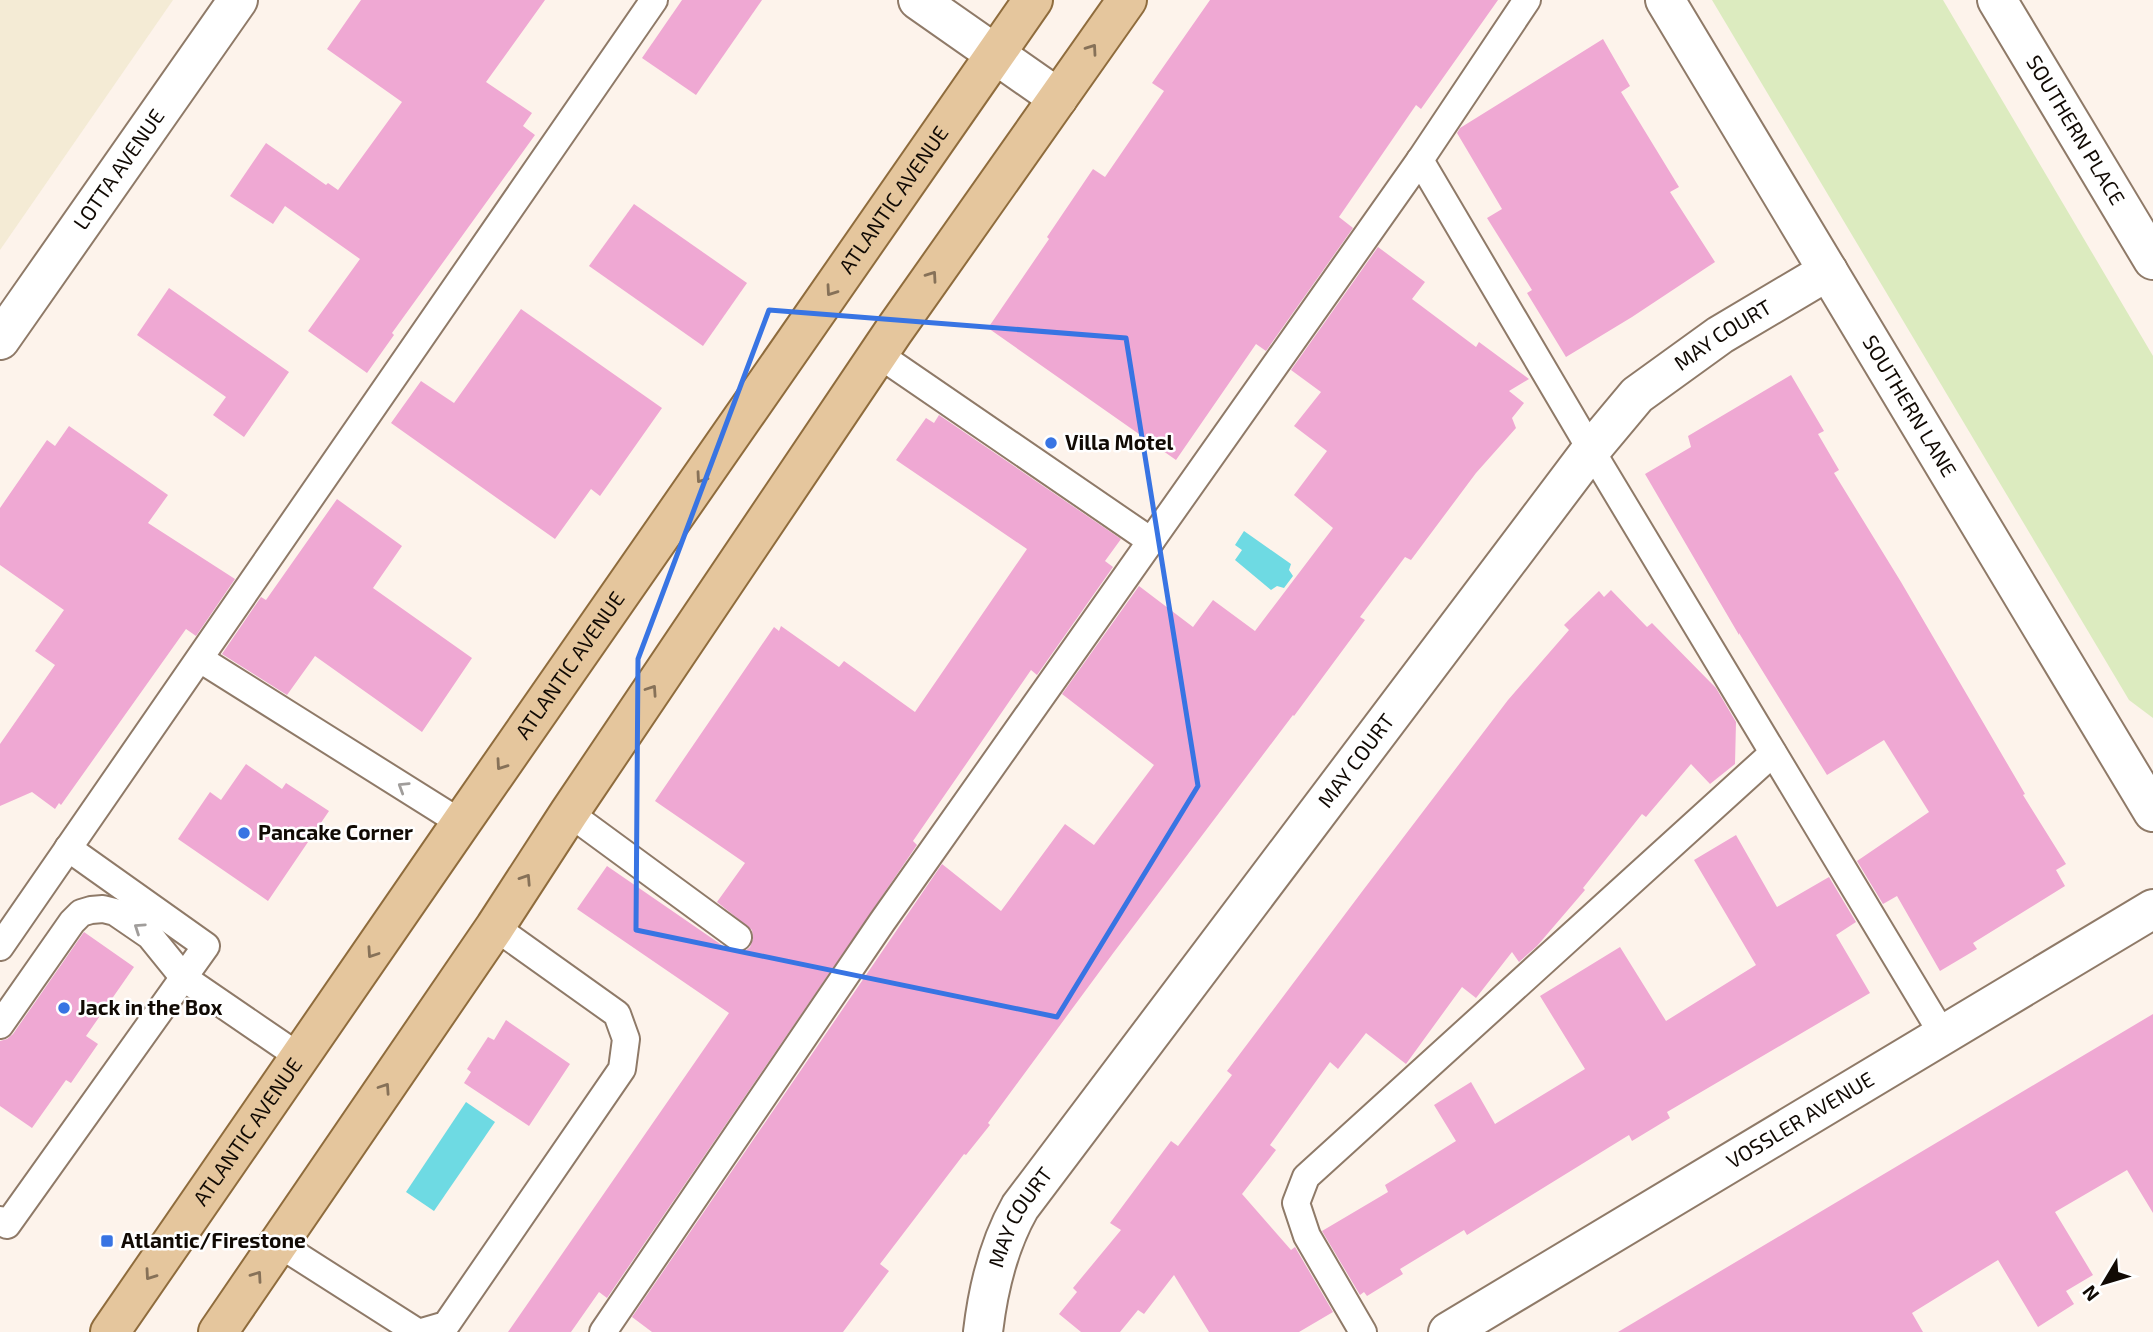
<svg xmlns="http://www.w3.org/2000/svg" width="2153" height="1332" viewBox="0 0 2153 1332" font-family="'Exo 2',sans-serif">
	<rect width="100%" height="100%" fill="#fdf3eb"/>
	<!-- industrial -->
	<polygon fill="#f4ebd5" points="0,0 173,0 0,250"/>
	<!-- green -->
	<polygon fill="#dcebbf" points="1712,0 1943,0 2153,356 2153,718 2129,700"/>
	<!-- water -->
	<g fill="#6edae3">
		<polygon points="1244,531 1291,564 1289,570 1293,576 1284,588 1277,586 1271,590 1235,560 1242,550 1235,545"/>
		<polygon points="466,1102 495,1122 434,1211 406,1192"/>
	</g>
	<!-- building -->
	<g fill="#efa8d3">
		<polygon points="361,0 545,0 486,82 532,113 523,126 535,135 392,333 394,335 367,373 308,331 360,259 285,206 273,224 230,196 266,143 326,185 328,183 338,190 402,102 327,49"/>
		<polygon points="682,0 762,0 696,95 642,58"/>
		<polygon points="1210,0 1498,0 1421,109 1416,105 1339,217 1353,228 1266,351 1256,344 1176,460 988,328 1049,239 1047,237 1093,169 1105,177 1164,91 1152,83"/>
		<polygon points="1603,39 1630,86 1621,92 1679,187 1670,192 1715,262 1632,317 1566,357 1527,293 1532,290 1487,218 1502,209 1457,133 1460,128"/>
		<polygon points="634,204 747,283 703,346 589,266"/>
		<polygon points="1378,247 1425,282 1412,299 1476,347 1479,342 1529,379 1509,391 1524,403 1512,418 1516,428 1476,473 1411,560 1405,557 1360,617 1365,620 1294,716 1293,715 1114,952 988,1123 990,1125 966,1155 964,1154 880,1264 889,1271 843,1332 652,1332 632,1317 942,864 1001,911 1065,824 1094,845 1154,765 1062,694 1139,586 1193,627 1213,600 1255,631 1333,528 1294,495 1327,451 1294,426 1321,392 1291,370"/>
		<polygon points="169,288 289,372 244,437 213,415 226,397 137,335"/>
		<polygon points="521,309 662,408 600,496 591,489 555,539 391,423 421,381 454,403"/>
		<polygon points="1791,375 1824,431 1818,434 1839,470 1834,473 1901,582 2025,794 2023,795 2066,864 2056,870 2065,886 1973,943 1977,949 1940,971 1897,896 1883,904 1857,861 1929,812 1884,740 1827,775 1739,633 1739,635 1645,474 1691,447 1688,436"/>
		<polygon points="939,415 1121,539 1105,561 1113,567 1037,675 1031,670 913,841 917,845 607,1298 599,1292 571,1332 508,1332 729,1013 577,909 607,866 729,950 737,953 744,952 750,947 753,939 752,930 717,902 745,863 655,801 774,627 779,631 781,626 839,667 844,661 915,712 1027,549 896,460 926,418 934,423"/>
		<polygon points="69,426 168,495 148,523 235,579 196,636 186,629 61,805 59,803 55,809 32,792 0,806 0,744 55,665 35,651 64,610 0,565 0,508 47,440 55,446"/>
		<polygon points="337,499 402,546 373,588 472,658 422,732 315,656 287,695 222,654 261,597 266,600"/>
		<polygon points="1611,590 1647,627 1652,623 1716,688 1736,722 1735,764 1710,784 1691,764 1646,817 1642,814 1583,888 1585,890 1537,946 1519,962 1512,952 1476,998 1462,987 1406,1064 1366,1033 1338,1069 1330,1062 1270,1145 1276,1150 1242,1194 1291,1250 1295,1247 1333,1312 1299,1332 1209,1332 1174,1275 1144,1314 1138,1310 1120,1332 1081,1332 1059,1314 1077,1292 1073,1288 1121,1230 1110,1223 1171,1141 1178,1146 1232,1075 1227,1071 1364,889 1508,700 1569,630 1564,625 1599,591 1604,597"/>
		<polygon points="246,764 282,789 286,783 329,811 268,901 178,839 210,792 221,800"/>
		<polygon points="1736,835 1777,907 1829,877 1856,922 1836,935 1870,993 1667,1112 1670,1118 1632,1141 1629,1135 1467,1235 1464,1230 1400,1269 1403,1274 1367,1296 1364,1292 1360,1295 1322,1231 1388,1192 1385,1185 1456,1141 1434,1105 1471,1082 1495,1124 1585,1069 1540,996 1620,947 1666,1021 1756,965 1694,860"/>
		<polygon points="84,932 134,967 86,1036 98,1044 71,1083 66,1080 32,1128 0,1106 0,1041 7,1039 13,1034"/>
		<polygon points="2153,1014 2153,1213 2127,1170 2055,1212 2093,1275 2066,1291 2074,1304 2038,1327 1998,1260 1912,1313 1923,1332 1618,1332"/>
		<polygon points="506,1020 570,1064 529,1126 464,1083 471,1072 467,1069 488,1037 494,1040"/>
	</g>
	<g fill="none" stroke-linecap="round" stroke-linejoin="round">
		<!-- lane casing -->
		<g stroke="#8f7a68" stroke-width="30">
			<g id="lane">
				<polyline points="1420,160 1591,450 1943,1035"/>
				<polyline points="878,354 1151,541"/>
				<polyline points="200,659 461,823"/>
				<polyline points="569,813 738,937"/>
				<polyline points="0,947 654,0"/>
				<polyline points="0,1025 72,922 81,913 91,910 103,909 115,912 150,936 184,978 301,1058"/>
				<polyline points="0,1220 7,1225 206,946 68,848"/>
				<polyline points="279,1244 417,1332"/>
				<polyline points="422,1332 446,1325 622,1069 626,1039 617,1014 495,927"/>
				<polyline points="603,1332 882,922 1420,160 1527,0"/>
				<polyline points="1363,1332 1307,1236 1296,1203 1306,1177 1773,753"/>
			</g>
		</g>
		<!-- street casing -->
		<g stroke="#8f7a68" stroke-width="42">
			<g id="street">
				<polyline points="918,0 1058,98"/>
				<path id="s1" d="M 1665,0 L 2153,812"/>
				<path id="s2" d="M 0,340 L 238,0"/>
				<path id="s3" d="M 983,1332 C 988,1289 999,1244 1020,1207 L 1591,450 L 1637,395 L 1720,335 L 1828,271"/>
				<path id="s4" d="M 1448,1332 L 2153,909"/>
			</g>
		</g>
		<!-- secondary casing -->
		<g stroke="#8f7a68" stroke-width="42">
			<g id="secondary">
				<path id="s5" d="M 1997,0 L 2153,260"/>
			</g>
		</g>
		<!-- primary casing -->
		<g stroke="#8f6c3d" stroke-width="42">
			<g id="primary">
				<path id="s6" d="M 110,1332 L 461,823 L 1033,0"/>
				<polyline points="218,1332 495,927 569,813 893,332 1127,0"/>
			</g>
		</g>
		<!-- lane -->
		<use href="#lane" stroke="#fff" stroke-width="26"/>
		<!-- street -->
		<use href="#street" stroke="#fff" stroke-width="38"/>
		<!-- secondary -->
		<use href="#secondary" stroke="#fff" stroke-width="38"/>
		<!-- primary -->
		<use href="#primary" stroke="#e5c69d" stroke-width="38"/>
	</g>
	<!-- one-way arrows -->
	<defs><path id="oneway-chevron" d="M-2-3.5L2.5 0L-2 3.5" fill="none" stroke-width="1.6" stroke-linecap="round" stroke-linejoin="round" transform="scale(1.75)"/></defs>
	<g stroke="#867158">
		<use href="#oneway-chevron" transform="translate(1092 49) rotate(-55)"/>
		<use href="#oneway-chevron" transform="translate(932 276) rotate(-55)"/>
		<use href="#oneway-chevron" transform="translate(831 291) rotate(125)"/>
		<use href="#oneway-chevron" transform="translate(701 478) rotate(125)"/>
		<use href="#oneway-chevron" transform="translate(652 690) rotate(-56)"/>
		<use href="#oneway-chevron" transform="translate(501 765) rotate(125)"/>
		<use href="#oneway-chevron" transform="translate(526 879) rotate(-57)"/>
		<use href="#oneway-chevron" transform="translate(372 953) rotate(124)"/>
		<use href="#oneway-chevron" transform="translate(385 1088) rotate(-56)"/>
		<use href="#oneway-chevron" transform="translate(150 1275) rotate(125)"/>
		<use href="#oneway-chevron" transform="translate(257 1276) rotate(-55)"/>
	</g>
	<g stroke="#a09d9b">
		<use href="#oneway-chevron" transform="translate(403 787) rotate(-148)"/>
		<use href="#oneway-chevron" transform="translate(139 928) rotate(-146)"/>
	</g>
	<!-- marked area -->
	<path fill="none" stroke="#3874e3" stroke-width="5" stroke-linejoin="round" d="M 769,310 L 1126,338 L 1198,786 L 1057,1017 L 636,930 L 638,659 Z"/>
	<!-- markers -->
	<g fill="#3874e3" stroke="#fff" stroke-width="2.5">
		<circle cx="1051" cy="443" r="7"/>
		<circle cx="244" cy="833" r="7"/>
		<circle cx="64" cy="1008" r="7"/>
		<rect x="100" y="1234" width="14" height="14" rx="3.5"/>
	</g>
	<g text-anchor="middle" stroke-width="5" stroke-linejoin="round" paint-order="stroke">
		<!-- street labels -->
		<g font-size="21" fill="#110a04" stroke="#fff">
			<text dy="7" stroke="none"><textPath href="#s5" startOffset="152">SOUTHERN PLACE</textPath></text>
			<text dy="7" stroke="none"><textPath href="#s2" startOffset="208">LOTTA AVENUE</textPath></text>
			<text dy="7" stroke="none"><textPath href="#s6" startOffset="1377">ATLANTIC AVENUE</textPath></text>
			<text dy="7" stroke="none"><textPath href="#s3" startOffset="1256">MAY COURT</textPath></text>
			<text dy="7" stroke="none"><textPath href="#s1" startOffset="474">SOUTHERN LANE</textPath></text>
			<text dy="7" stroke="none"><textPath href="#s6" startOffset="810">ATLANTIC AVENUE</textPath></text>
			<text dy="7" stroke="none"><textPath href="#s3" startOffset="690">MAY COURT</textPath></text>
			<text dy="7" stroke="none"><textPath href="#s4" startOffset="411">VOSSLER AVENUE</textPath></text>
			<text dy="7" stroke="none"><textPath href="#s6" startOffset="243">ATLANTIC AVENUE</textPath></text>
			<text dy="7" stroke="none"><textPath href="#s3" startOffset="122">MAY COURT</textPath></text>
		</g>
		<!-- poi labels -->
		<g font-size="21" font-weight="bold" fill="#110a04" stroke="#fff" text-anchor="start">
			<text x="1065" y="450">Villa Motel</text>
			<text x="258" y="840">Pancake Corner</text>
			<text x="78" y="1015">Jack in the Box</text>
			<text x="121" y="1248">Atlantic/Firestone</text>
		</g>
	</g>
	<!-- north arrow -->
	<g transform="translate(2104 1283) rotate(232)" stroke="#ffffff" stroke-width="5" paint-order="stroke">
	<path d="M0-5L12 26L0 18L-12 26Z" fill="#110a04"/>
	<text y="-10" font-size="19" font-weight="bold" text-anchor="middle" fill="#110a04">N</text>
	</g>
</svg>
